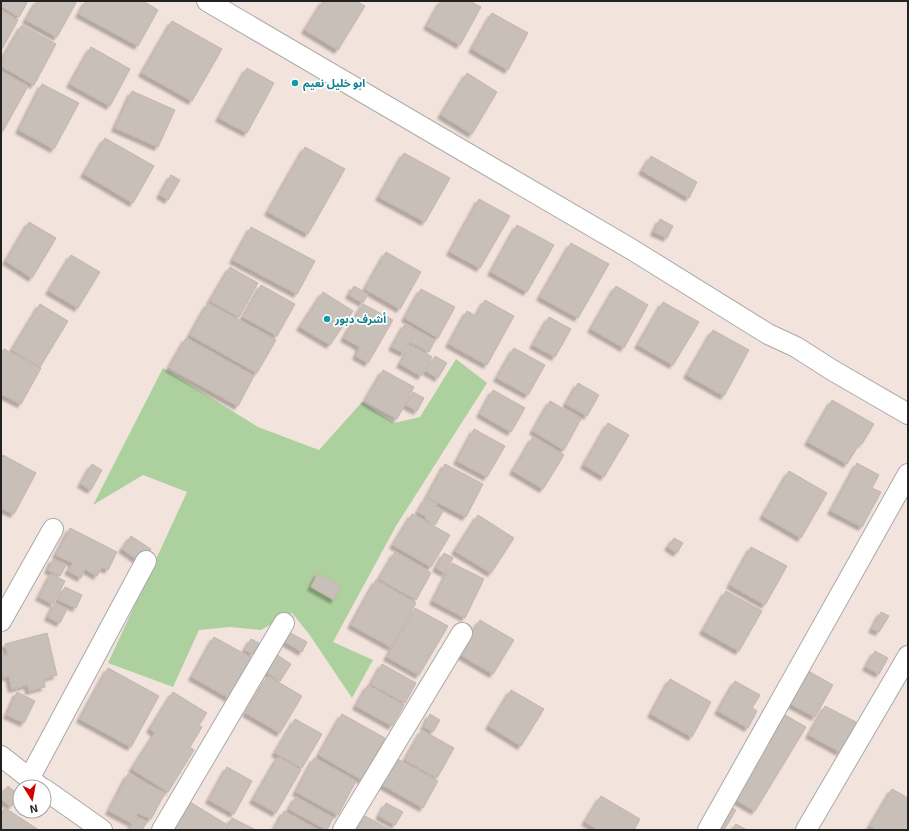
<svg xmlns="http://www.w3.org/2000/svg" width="909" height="831" viewBox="0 0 909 831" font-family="'Exo 2','Noto Sans Arabic',sans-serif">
	<defs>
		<filter id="shadow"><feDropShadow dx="-3.5" dy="3.5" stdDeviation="1" flood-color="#0004"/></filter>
	</defs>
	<rect width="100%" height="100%" fill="#f2efe9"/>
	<!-- military -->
	<path fill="#f3e3dd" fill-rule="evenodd" d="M 1,1 L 908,1 L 908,830 L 1,830 ZM 20,787 L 44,787 L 44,811 L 20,811 Z"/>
	<!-- forest -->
	<polygon fill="#add19e" points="456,359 487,383 396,526 333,642 373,660 352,698 309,634 292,613 261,630 230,627 199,630 173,687 108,663 187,492 143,475 93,505 163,368 258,427 319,450 362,402 394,423 420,417"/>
	<!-- building -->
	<g fill="#c7bfb8" stroke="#c4b6ab" filter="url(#shadow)">
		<polygon points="1,1 28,1 19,17 1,6"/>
		<polygon points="37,1 77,1 57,37 26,20"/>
		<polygon points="86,1 143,1 158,10 138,46 79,14"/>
		<polygon points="323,1 356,1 365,6 338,50 305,30"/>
		<polygon points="441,1 469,1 481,7 460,45 427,26"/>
		<polygon points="1,10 18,20 1,51"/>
		<polygon points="492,13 528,33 508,70 472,49"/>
		<polygon points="172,21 222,49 192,101 142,73"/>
		<polygon points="22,25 56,44 34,85 1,66 1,61"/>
		<polygon points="91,47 130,69 110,106 70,84"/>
		<polygon points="247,68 274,83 247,133 219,118"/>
		<polygon points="1,72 28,86 3,131 1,129"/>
		<polygon points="467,73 497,92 472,134 441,115"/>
		<polygon points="42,84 79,103 54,149 19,130"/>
		<polygon points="132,91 175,110 158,147 115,128"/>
		<polygon points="105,138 154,166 133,203 84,174"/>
		<polygon points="305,147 345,169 308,234 268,212"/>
		<polygon points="404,153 450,178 425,222 379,197"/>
		<polygon points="651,156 697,182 689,198 642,171"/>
		<polygon points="171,175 180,180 168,200 160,195"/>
		<polygon points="479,199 510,216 480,268 450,252"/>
		<polygon points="660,219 673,226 667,238 654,232"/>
		<polygon points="29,222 56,238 32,278 6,261"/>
		<polygon points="517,225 554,245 527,292 491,272"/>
		<polygon points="251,227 315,261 297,294 233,260"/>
		<polygon points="571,243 609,264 578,318 540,297"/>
		<polygon points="386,252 421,272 400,309 365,289"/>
		<polygon points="71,255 100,272 78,308 49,291"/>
		<polygon points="230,267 258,283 239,317 210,301"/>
		<polygon points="261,285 295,304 277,336 243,317"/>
		<polygon points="354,286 368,294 363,303 349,295"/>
		<polygon points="616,286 648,305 624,348 591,329"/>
		<polygon points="421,289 455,307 438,338 405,318"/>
		<polygon points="323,292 353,311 330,345 300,327"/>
		<polygon points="485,300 514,316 487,365 449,344 467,311 476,316"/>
		<polygon points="663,302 699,322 673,365 638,345"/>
		<polygon points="208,303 276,340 257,373 190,335"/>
		<polygon points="40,304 68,321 40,367 12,350"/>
		<polygon points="363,304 393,320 368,363 356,356 360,347 344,338"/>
		<polygon points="549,317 571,329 555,357 533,345"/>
		<polygon points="405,324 435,340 429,352 410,342 404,353 392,347"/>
		<polygon points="713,330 749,350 724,396 687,375"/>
		<polygon points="186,338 254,376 238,406 169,368"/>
		<polygon points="411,345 432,357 421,376 400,364"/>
		<polygon points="514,348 545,365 528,395 497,378"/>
		<polygon points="4,349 41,368 21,404 1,394 1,354"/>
		<polygon points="435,356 447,363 438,378 426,371"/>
		<polygon points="383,370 414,387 397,419 365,401"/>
		<polygon points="578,383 599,395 587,416 566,404"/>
		<polygon points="493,390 525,408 511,432 480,414"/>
		<polygon points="413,392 424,398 417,411 406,405"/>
		<polygon points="832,400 874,424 862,444 860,443 847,464 808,442"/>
		<polygon points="550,401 581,419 564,450 533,431"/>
		<polygon points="608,423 629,435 604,477 584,465"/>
		<polygon points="474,429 505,446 487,477 457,461"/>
		<polygon points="533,437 564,455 543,489 513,471"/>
		<polygon points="3,455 36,473 14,514 1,508 1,460"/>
		<polygon points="857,463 879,475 872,488 881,492 862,527 831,511"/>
		<polygon points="92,464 102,470 91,490 81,484"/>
		<polygon points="445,464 483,484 466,517 427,497"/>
		<polygon points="789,471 827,493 801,538 763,516"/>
		<polygon points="426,498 437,504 436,507 443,511 435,525 425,519 426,516 418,512"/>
		<polygon points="412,514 450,535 431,567 393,545"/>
		<polygon points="478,515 514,538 491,573 455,551"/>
		<polygon points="70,528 117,552 108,570 102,567 97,576 85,569 81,578 68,571 73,563 56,555"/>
		<polygon points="131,536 151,549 142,563 122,549"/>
		<polygon points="674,538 683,543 677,553 668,547"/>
		<polygon points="751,547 787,566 765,605 730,585"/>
		<polygon points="395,552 431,573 416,600 379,579"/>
		<polygon points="444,553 453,558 445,573 436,568"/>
		<polygon points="53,559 66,565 60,576 48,570"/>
		<polygon points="452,563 484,579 465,618 433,601"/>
		<polygon points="318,573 341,586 334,600 311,587"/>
		<polygon points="51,574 65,581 53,604 39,597"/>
		<polygon points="376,580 416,603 391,647 351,625"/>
		<polygon points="65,587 82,595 76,608 58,600"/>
		<polygon points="726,591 762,611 739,651 703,631"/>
		<polygon points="55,603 67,609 60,623 48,617"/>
		<polygon points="415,608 448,626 419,675 387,657"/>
		<polygon points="881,612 889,616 879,632 872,629"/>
		<polygon points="480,620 514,640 493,674 459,654"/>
		<polygon points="287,631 307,642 302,652 282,640"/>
		<polygon points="47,633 57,675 44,679 45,687 29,691 28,685 12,689 9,676 1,678 1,656 8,655 5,644"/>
		<polygon points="214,637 252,658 229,698 192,677"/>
		<polygon points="251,639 259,643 253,654 245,650"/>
		<polygon points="875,651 888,658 879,674 866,667"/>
		<polygon points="276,654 291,664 280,681 265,671"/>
		<polygon points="382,664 416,683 405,703 371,684"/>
		<polygon points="108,668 159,696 131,747 80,719"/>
		<polygon points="803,668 833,685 815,717 785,701"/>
		<polygon points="268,676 302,696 280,733 246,713"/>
		<polygon points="670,679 711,702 692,737 651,714"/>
		<polygon points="735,681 760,695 752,708 757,711 748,728 718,711"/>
		<polygon points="368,685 404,705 392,726 356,706"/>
		<polygon points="511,690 544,709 521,746 489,726"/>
		<polygon points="17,692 35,701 24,723 7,715"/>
		<polygon points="173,692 207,713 199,725 202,727 190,747 194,750 168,792 132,769 155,733 150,729"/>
		<polygon points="825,706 856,722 840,752 809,735"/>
		<polygon points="780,712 806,727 755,811 729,796"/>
		<polygon points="342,714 385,738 362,780 319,755"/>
		<polygon points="430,714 440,720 433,732 424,727"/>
		<polygon points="295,719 322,734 302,768 275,753"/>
		<polygon points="422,730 454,748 437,778 405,760"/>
		<polygon points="278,757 301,770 276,813 253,800"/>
		<polygon points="394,757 438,781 423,808 379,783"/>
		<polygon points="314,758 356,781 338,815 296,792"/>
		<polygon points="227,767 252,781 234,814 209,800"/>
		<polygon points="128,774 165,793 151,819 138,813 132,823 109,811"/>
		<polygon points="8,786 19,795 11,807 1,799 1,795"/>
		<polygon points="892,789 908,798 908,830 877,830 870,826"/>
		<polygon points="601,796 640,819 634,830 599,830 585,822"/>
		<polygon points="296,797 333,818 327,830 289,809"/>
		<polygon points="190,802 226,824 222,830 174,830"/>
		<polygon points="386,803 403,812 395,825 379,816"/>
		<polygon points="725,804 736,810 724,830 714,824"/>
		<polygon points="5,808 39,830 1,830 1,814"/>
		<polygon points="284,811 318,830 274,830"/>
		<polygon points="365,816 390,830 357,830"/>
		<polygon points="137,817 147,822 142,830 133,830 130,829"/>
		<polygon points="232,818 256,830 226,830"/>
		<polygon points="736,824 747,830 732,830"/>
	</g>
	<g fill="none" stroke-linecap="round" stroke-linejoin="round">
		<!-- street casing -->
		<g stroke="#a9a9a9" stroke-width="22">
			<g id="street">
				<polyline points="207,1 631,249 768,334 796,347 832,370 908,414"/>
				<polyline points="1,621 53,529"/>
				<polyline points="1,756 39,786"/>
				<polyline points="29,779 146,561"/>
				<polyline points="44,789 102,830"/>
				<polyline points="162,830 284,623"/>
				<polyline points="343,830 462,633"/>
				<polyline points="708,830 908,474"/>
				<polyline points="806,830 908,656"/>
			</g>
		</g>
		<!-- street -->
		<use href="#street" stroke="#fff" stroke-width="20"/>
	</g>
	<!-- markers -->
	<g fill="#0f9aa8" stroke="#fff" stroke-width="1.5">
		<circle cx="295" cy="83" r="4"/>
		<circle cx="327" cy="319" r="4"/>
	</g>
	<g text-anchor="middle" stroke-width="3.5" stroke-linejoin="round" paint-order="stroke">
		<!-- culture labels -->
		<g font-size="11" font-weight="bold" fill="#0d838f" stroke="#fff" text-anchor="start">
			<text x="303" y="87">ابو خليل نعيم</text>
			<text x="335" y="323">أشرف دبور</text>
		</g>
	</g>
	<!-- border -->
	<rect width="909" height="831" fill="none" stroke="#222222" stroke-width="4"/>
	<!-- north arrow -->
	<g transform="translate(32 799) rotate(169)"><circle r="19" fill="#ffffff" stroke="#a7a7a7"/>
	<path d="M0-3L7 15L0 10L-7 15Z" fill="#d40000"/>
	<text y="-6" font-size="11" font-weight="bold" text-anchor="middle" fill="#222222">N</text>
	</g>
</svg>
